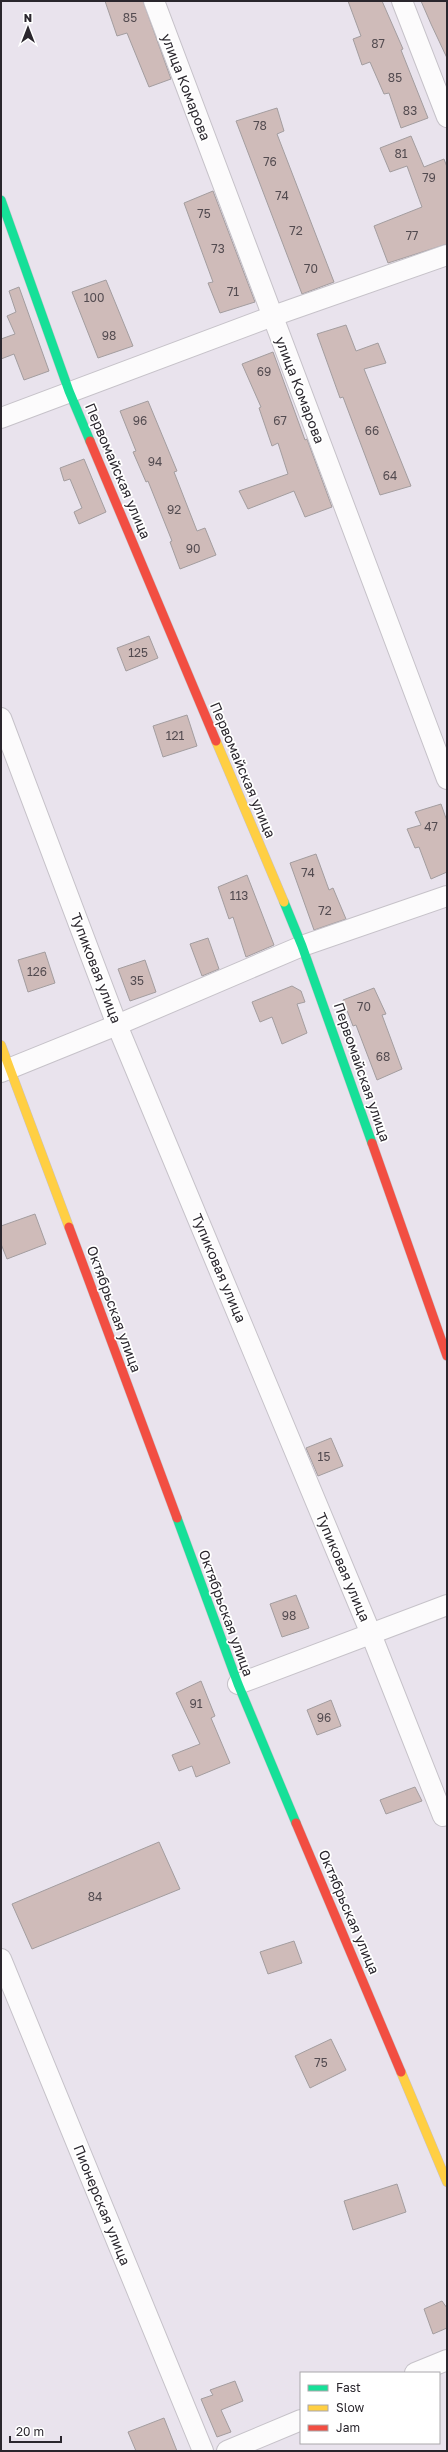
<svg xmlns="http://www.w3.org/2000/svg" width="448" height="2452" viewBox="0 0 448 2452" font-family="'Golos Text',sans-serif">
	<rect width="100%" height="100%" fill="#e9e3ed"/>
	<!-- building -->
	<g fill="#cfbbb9" stroke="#a39d9f">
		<polygon points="105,1 143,1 171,79 149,87 127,33 117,36"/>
		<polygon points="348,1 382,1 403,49 401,50 428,118 401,128 389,93 384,94 370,62 362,65 353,39 361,36"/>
		<polygon points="421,1 447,1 447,58 431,24"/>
		<polygon points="277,108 284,131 277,134 334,282 302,294 236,121"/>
		<polygon points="411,136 424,167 444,159 447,167 447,244 388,263 374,226 422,207 407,166 390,172 380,148"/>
		<polygon points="213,191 255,302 220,313 208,283 213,282 184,203"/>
		<polygon points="106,280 133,346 98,358 72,292"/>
		<polygon points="19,287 49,371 24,380 14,354 1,359 1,339 15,334 7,316 16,312 9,291"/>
		<polygon points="346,325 356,351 378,343 386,363 364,369 411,486 380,495 343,397 340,398 317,334"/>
		<polygon points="273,352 305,440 307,439 332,507 305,517 294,491 248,509 239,491 288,474 278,443 272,446 259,408 261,407 242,364"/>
		<polygon points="148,401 177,471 174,472 197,531 205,528 216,555 180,569 170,542 172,541 148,481 146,482 133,452 136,451 120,411"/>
		<polygon points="84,459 106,512 79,524 74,512 82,508 70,479 64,481 60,468"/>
		<polygon points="149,636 158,658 126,671 117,648"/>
		<polygon points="187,715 197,746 163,757 153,726"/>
		<polygon points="441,804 447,821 447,872 431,879 419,847 415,848 407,829 421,825 415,812"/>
		<polygon points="316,854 329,890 333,888 346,919 314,930 290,863"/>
		<polygon points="247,875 274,945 246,957 233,917 229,919 218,887"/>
		<polygon points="208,938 219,969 202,976 190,944"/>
		<polygon points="45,952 55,983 28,992 18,960"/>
		<polygon points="145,960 156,992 130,1001 118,969"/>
		<polygon points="292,986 301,991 305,1002 297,1004 307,1033 282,1044 272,1017 260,1022 252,1002"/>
		<polygon points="374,988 386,1014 382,1015 402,1069 377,1080 356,1025 353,1026 343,1000"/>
		<polygon points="35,1214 46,1244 7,1259 1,1244 1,1226"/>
		<polygon points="331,1438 343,1466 318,1476 306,1448"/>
		<polygon points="296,1595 309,1628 282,1637 270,1604"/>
		<polygon points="201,1681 215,1716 211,1718 230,1763 196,1777 192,1766 179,1771 172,1755 200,1744 176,1693"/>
		<polygon points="331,1700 341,1726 317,1735 307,1710"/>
		<polygon points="415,1787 422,1801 386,1814 380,1800"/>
		<polygon points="159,1842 180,1889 32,1949 12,1904"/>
		<polygon points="294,1941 302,1963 268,1974 260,1952"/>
		<polygon points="331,2039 346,2070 310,2088 295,2056"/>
		<polygon points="397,2184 406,2212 353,2230 344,2201"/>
		<polygon points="442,2301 447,2308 447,2328 433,2334 424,2309"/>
		<polygon points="235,2381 243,2401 221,2410 231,2432 217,2437 201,2399 213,2395 210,2390"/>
		<polygon points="164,2418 177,2451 136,2451 128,2432"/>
	</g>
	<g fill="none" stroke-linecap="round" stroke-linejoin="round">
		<!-- street casing -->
		<g stroke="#c6c2c9" stroke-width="22">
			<g id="street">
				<polyline points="154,1 447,779"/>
				<polyline points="402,1 447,117"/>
				<polyline points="1,418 273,316 447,255"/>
				<polyline points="1,718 117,1025 371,1634 443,1816"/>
				<polyline points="1,1072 117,1025 302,946 447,896"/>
				<polyline points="238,1684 447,1605"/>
				<polyline points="1,1959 203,2451"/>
				<polyline points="415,2373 447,2360"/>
				<polyline points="227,2451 301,2420"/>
			</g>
		</g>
		<!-- fast casing -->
		<g stroke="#c6c2c9" stroke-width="10">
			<g id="fast">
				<polyline points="1,200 69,391 90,441"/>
				<polyline points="284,902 302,946 372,1143"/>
				<polyline points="177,1518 238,1684 296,1823"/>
			</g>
		</g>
		<!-- slow casing -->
		<g stroke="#c6c2c9" stroke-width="10">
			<g id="slow">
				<polyline points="216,741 284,902"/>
				<polyline points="1,1045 69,1227"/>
				<polyline points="401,2072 447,2182"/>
			</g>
		</g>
		<!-- jam casing -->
		<g stroke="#c6c2c9" stroke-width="10">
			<g id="jam">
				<polyline points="90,441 216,741"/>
				<polyline points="372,1143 447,1356"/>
				<polyline points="69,1227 177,1518"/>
				<polyline points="296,1823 401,2072"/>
			</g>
		</g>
		<!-- street -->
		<use href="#street" stroke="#fcfbfc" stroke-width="20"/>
		<!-- fast -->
		<use href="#fast" stroke="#16e098" stroke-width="9"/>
		<!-- slow -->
		<use href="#slow" stroke="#ffcf43" stroke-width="9"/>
		<!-- jam -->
		<use href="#jam" stroke="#f24e42" stroke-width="9"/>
	</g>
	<g text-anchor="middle" stroke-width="3.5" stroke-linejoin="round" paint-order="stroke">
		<!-- number labels -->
		<g font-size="12" fill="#534b50">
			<text x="130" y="22">85</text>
			<text x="378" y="48">87</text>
			<text x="395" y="82">85</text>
			<text x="410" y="115">83</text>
			<text x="260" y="130">78</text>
			<text x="401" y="158">81</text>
			<text x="270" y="166">76</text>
			<text x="429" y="182">79</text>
			<text x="282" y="200">74</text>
			<text x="204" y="218">75</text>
			<text x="296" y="235">72</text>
			<text x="412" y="240">77</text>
			<text x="218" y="253">73</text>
			<text x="311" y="273">70</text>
			<text x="233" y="296">71</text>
			<text x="94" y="302">100</text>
			<text x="109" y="340">98</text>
			<text x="264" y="376">69</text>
			<text x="140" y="425">96</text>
			<text x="280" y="425">67</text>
			<text x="372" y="435">66</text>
			<text x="155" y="466">94</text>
			<text x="390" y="480">64</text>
			<text x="174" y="514">92</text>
			<text x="193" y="553">90</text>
			<text x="138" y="657">125</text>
			<text x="175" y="740">121</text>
			<text x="431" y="831">47</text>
			<text x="308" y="877">74</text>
			<text x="239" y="900">113</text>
			<text x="325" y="915">72</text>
			<text x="37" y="976">126</text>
			<text x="137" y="985">35</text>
			<text x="364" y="1011">70</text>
			<text x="383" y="1061">68</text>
			<text x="324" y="1461">15</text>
			<text x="289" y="1620">98</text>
			<text x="196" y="1708">91</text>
			<text x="324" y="1722">96</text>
			<text x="95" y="1901">84</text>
			<text x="321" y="2067">75</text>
		</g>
		<!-- street labels -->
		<g font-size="14" fill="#2a262d" stroke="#fff">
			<text transform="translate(186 87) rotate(69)" y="5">улица Комарова</text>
			<text transform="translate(300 390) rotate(69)" y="5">улица Комарова</text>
			<text transform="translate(118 471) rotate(67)" y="5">Первомайская улица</text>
			<text transform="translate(243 770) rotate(67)" y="5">Первомайская улица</text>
			<text transform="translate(96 968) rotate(69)" y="5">Тупиковая улица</text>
			<text transform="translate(362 1072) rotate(71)" y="5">Первомайская улица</text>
			<text transform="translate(219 1268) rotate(67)" y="5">Тупиковая улица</text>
			<text transform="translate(114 1309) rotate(70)" y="5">Октябрьская улица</text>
			<text transform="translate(343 1567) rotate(67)" y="5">Тупиковая улица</text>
			<text transform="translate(226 1613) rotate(70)" y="5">Октябрьская улица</text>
			<text transform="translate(349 1912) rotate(67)" y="5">Октябрьская улица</text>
			<text transform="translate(102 2205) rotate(68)" y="5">Пионерская улица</text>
		</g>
	</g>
	<!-- border -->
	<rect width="448" height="2452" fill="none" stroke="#2a262d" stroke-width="4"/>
	<!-- legend -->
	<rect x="300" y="2372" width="140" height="72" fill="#ffffff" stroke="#aaa8ab"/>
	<rect x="308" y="2385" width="20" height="6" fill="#16e098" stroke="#aaa8ab"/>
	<text x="336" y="2392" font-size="12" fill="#2a262d">Fast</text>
	<rect x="308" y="2405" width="20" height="6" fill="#ffcf43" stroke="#aaa8ab"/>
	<text x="336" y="2412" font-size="12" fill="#2a262d">Slow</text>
	<rect x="308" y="2425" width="20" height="6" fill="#f24e42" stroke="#aaa8ab"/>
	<text x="336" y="2432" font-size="12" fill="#2a262d">Jam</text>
	<!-- north arrow -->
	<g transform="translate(28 28)" stroke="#ffffff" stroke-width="3" paint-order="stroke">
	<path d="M0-3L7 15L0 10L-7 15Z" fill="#2a262d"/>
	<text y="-6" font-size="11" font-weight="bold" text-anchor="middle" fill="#2a262d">N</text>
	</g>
	<!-- scale -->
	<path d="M10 2436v6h51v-6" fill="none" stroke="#2a262d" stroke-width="2"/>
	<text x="16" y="2436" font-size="12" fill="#2a262d" stroke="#ffffff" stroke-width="3" paint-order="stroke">20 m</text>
</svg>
